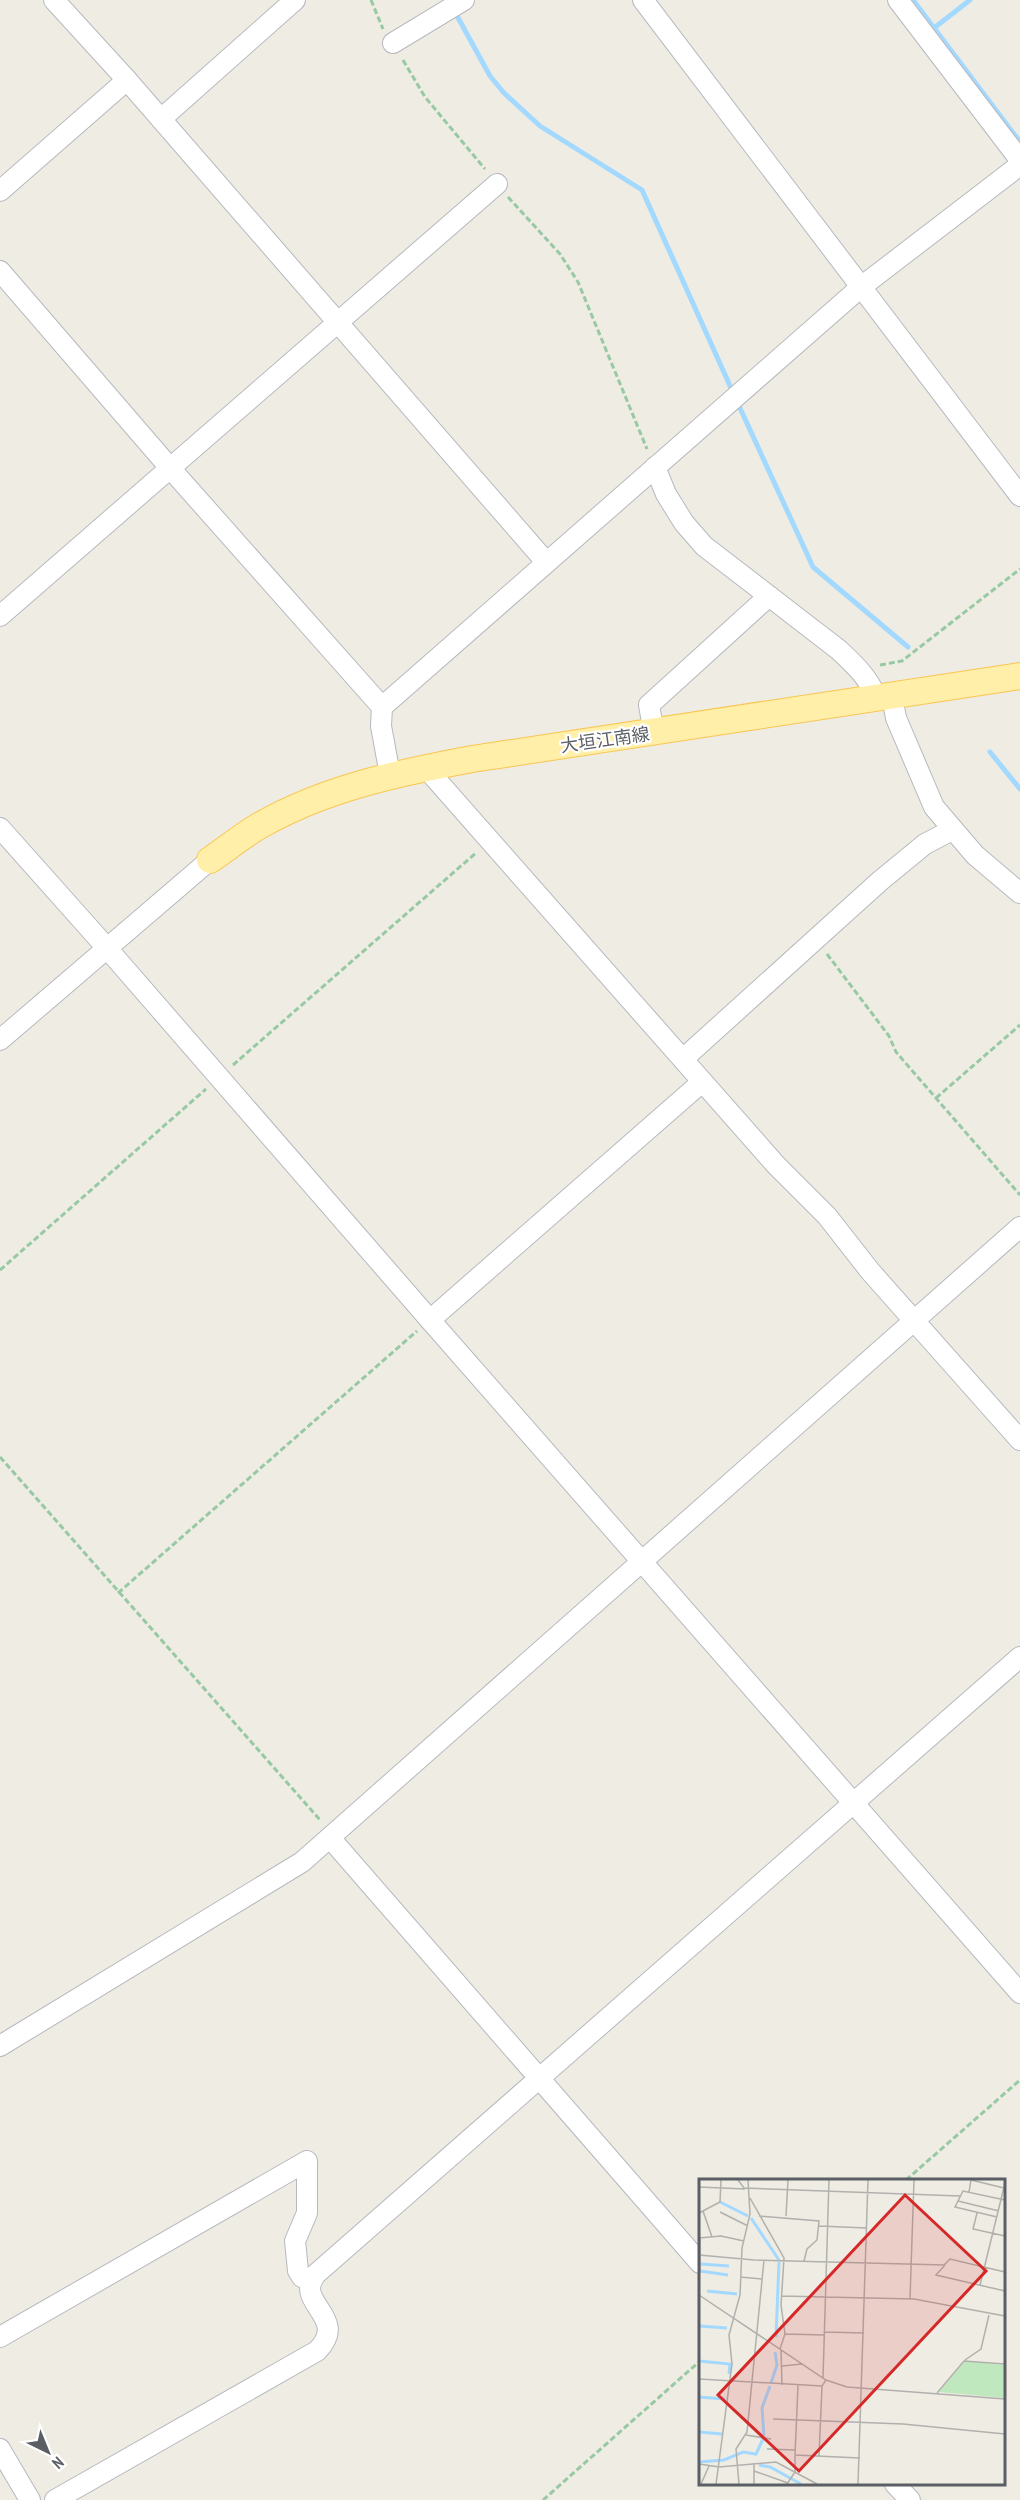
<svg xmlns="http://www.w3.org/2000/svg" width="1020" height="2500" viewBox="0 0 1020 2500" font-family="'PT Sans Narrow','Noto Sans JP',sans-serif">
	<rect width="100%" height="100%" fill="#efece3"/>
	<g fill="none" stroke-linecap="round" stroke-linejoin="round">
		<!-- stream -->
		<g stroke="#a3d9ff" stroke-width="5">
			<polyline points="913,0 1020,142"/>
			<polyline points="456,14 490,76 504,93 540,126 642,190 731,388"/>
			<polyline points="934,28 970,0"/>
			<polyline points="740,408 813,567 908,647"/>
			<polyline points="990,752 1020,789"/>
		</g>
		<!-- minor casing -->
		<g stroke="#b6b9be" stroke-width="22">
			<g id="minor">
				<polyline points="54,0 127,80"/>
				<polyline points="643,0 1020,496"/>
				<polyline points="898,0 1020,160"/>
				<polyline points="393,43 464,0"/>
				<polyline points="161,119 295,0"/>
				<polyline points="0,191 127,80 546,562"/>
				<polyline points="0,271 170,468 382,707 381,726 390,775"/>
				<path d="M 655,467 L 666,494 L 684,523 L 704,546 L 839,650 C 855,665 869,678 877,699"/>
				<polyline points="0,616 497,184"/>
				<polyline points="892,697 896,718 934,807 975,855 1020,893"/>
				<polyline points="382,707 861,287 1020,165"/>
				<polyline points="654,733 649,705 769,596"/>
				<polyline points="426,768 776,1165 827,1216 870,1271 1020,1440"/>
				<polyline points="0,828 106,947 430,1320 1020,1993"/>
				<polyline points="0,1040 210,860"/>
				<polyline points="683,1059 880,881 925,844 952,830"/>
				<polyline points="430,1320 702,1082"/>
				<polyline points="331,1839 700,2263"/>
				<polyline points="0,2046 302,1862 1020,1227"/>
				<polyline points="0,2337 307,2161 307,2213 295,2241 298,2271 302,2277 310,2281"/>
				<polyline points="0,2449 30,2500"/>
				<polyline points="895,2484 910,2500"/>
				<path d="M 55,2500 L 317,2351 C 351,2317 292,2303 316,2274 L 1020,1657"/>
			</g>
		</g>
		<!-- major casing -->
		<g stroke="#f9c652" stroke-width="28">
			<path id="major" d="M 210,860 C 226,849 242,836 259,826 C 325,788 398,773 472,759 L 1020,676"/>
		</g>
		<!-- path -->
		<g stroke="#96c9a4" stroke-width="3" stroke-dasharray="6 3" stroke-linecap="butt">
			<polyline points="371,0 383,29"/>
			<polyline points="403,60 425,97 485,169"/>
			<polyline points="508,197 560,254 578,282 647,449"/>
			<polyline points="880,665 902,661 1020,569"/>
			<polyline points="827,954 889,1036 896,1052 1020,1195"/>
			<polyline points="233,1065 477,852"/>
			<polyline points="936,1098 1020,1025"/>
			<polyline points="0,1270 206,1089"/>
			<polyline points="0,1457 320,1820"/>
			<polyline points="118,1593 417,1331"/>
			<polyline points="906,2180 1020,2080"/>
			<polyline points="543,2500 700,2361"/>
		</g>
		<!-- minor -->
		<use href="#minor" stroke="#fff" stroke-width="20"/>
		<!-- major -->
		<use href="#major" stroke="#ffefa8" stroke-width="26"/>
	</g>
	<g text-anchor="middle" stroke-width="4.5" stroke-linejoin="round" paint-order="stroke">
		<!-- street labels -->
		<g font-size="18" fill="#5b5f65" stroke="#fff">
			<text transform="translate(605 740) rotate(-8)" y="6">大垣江南線</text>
		</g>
	</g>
	<!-- overview -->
	<g transform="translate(699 2179)">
		<rect width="306" height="306" fill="#efece3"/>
		<path d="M 266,182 L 306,186 L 306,219 L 240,213 Z" fill="#bfe8be"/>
		<path fill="none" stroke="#a3d9ff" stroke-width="3" d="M 21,23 L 49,37M 52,39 L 80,81M 2,85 L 30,87M 1,92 L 29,96M 8,112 L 38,115M 0,147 L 28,149M 77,158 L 80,83M 0,182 L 31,185 L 30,195M 72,204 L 78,186 L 76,173M 0,218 L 26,220M 0,253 L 23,255M 65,257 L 63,229 L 71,207M 0,283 L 25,281 L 44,273 L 57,275 L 64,260M 60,286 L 71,288 L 102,305"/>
		<path fill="none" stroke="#b0b0ad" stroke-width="1.5" d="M 39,1 L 45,9 L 261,17M 0,8 L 46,10M 270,13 L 272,1 L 305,9M 51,19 L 85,79 L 82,126 L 86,155 L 81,170M 259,22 L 300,32M 4,32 L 13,58M 21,33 L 49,47M 0,34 L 21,23 L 22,1M 278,34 L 274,50 L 306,57M 60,37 L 120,42 L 118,61 L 108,70 L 105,82M 87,37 L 89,1M 298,38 L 256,28 L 264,12 L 306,21M 120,47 L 168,49M 0,59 L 22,57 L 45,62M 0,76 L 55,81 L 245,86 L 251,80 L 306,93M 246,86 L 237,96 L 306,112M 1,94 L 1,60M 41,98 L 63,100M 281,106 L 306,4M 0,116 L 127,201 L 148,208M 82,117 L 215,120 L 306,137M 211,120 L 215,1M 125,153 L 165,154M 86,155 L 125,156M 82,171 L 83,206M 266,181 L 282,170 L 290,136M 83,187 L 103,185M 124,199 L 130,1M 0,200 L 123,207M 99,206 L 96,276 L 161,279M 148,208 L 306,220M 238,214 L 265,182 L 306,185M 74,240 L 204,245 L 306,255M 47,256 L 72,260M 68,270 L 96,271M 120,277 L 123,207 L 127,201M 0,285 L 20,288 L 77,283 L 118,305M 55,292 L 89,304M 2,305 L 10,287M 17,305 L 33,185 L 30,156 L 41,116 L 43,69 L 51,35 L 49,1M 40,305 L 37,270 L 48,253 L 65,81M 55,305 L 55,284M 88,305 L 96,293 L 96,276M 159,305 L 169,1"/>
		<path fill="#d62828" fill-opacity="0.15" stroke="#d62828" stroke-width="3" d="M 206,16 L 287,92 L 100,292 L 19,216 Z"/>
		<rect width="306" height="306" fill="none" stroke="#5b5f65" stroke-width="3"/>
	</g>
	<!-- north arrow -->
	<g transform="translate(48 2452) rotate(137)" stroke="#ffffff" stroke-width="4.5" paint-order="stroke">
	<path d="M0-4.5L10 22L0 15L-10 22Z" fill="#5b5f65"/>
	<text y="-9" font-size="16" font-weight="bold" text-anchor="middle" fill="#5b5f65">N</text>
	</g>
</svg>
